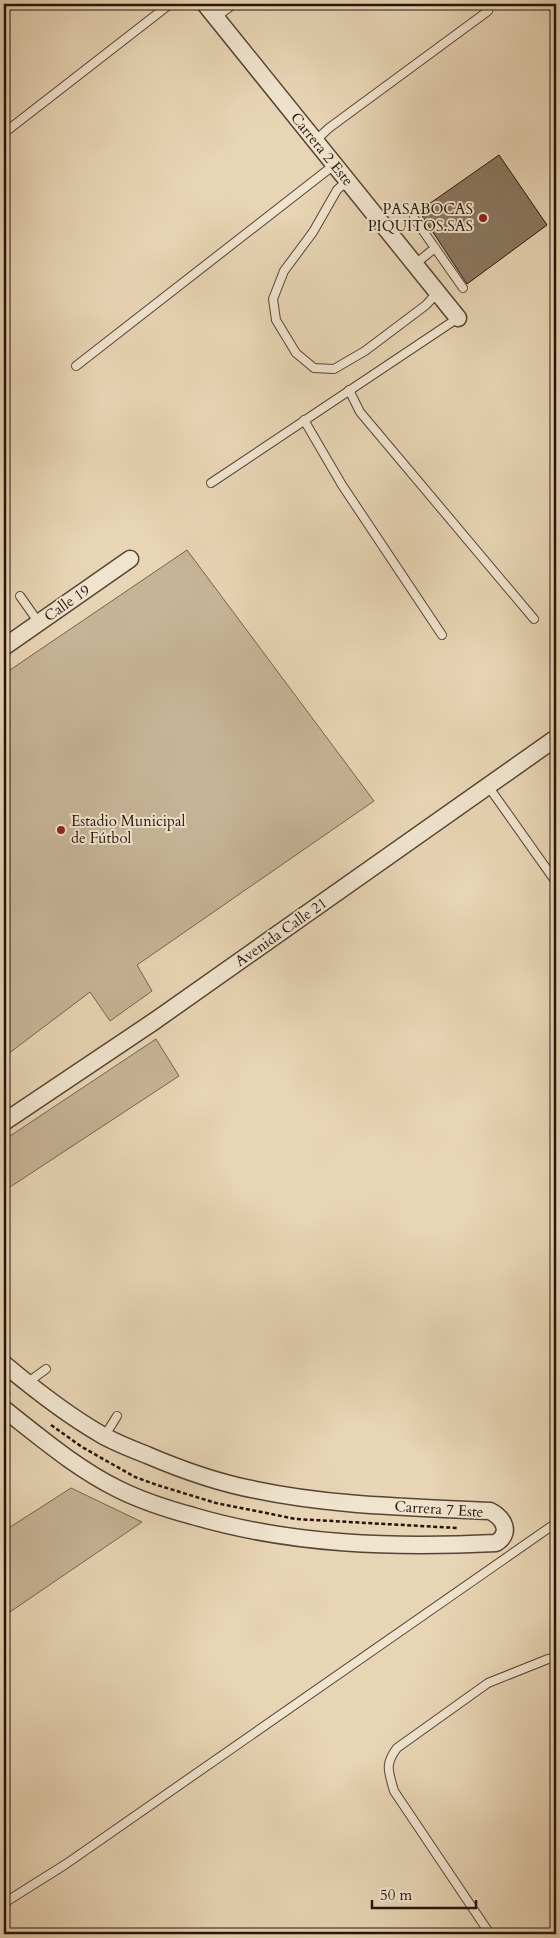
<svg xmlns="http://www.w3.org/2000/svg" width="560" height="1938" viewBox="0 0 560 1938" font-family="Cardo,serif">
	<rect width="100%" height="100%" fill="#e8d5b5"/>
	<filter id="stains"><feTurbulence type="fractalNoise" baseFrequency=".004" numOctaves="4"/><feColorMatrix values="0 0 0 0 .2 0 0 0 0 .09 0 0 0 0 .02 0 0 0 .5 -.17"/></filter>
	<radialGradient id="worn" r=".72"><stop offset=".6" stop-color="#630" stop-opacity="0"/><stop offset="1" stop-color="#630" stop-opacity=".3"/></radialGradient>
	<!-- green -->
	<g fill="#c7b498" stroke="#766450">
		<polygon points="187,550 374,801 137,965 152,991 110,1021 90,992 4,1057 4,674"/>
		<polygon points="156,1039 179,1076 4,1191 4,1140"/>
		<polygon points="71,1488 142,1522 4,1616 4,1531"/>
	</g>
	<!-- building -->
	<polygon fill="#8b7862" stroke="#261409" points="499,155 547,225 467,284 419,211"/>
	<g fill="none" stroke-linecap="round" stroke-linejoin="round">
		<!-- service casing -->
		<g stroke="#564434" stroke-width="10">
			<g id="service">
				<polyline points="216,17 234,4"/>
				<polyline points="4,133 170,4"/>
				<polyline points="315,141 329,128 488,11"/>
				<polyline points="347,181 337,190 313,232 284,271 273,299 276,320 296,353 314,368 334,369 365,351 426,305 437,293"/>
				<polyline points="414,218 463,288"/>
				<polyline points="415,264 435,248"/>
				<polyline points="76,366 334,165"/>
				<polyline points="349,390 360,412 534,619"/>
				<polyline points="304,420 342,485 442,635"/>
				<polyline points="211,483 458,318"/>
				<polyline points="20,596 39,623"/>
				<polyline points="488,786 556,882"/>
				<polyline points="27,1383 46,1369"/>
				<polyline points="104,1437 117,1416"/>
				<polyline points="4,1903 66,1864 556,1523"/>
				<path d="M 490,1934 L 394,1791 C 389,1772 384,1765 397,1748 L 488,1683 L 548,1659 L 556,1658"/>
			</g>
		</g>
		<!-- minor casing -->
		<g stroke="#564434" stroke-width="19">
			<g id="minor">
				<polyline points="205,4 458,318"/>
				<polyline points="4,647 130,559"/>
				<polyline points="4,1122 156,1020 556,738"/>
				<path d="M 4,1364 C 35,1390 67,1415 102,1435 C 116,1443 132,1449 147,1455 C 182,1470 219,1483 256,1490 C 332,1506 412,1507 490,1511 C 504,1518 512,1533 496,1543 C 394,1548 291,1545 193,1516 C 167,1509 142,1501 118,1489 C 76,1468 41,1438 4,1409"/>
			</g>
		</g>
		<!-- path -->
		<g stroke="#261409" stroke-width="2.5" stroke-dasharray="4 2.5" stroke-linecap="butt">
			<polyline points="4,1389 10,1394"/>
			<polyline points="51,1425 82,1447 135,1477 157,1485 216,1503 296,1519 457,1528"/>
		</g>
		<!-- service -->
		<use href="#service" stroke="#f0e4cf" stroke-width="8"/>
		<!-- minor -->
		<use href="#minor" stroke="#f0e4cf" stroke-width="16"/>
	</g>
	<!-- markers -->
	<g fill="#8f2418" stroke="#f0e4cf" stroke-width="2">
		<circle cx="483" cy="218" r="5"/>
		<circle cx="61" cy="830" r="5"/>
	</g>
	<g text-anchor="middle" stroke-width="4" stroke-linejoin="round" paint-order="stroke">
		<!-- street labels -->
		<g font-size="15" fill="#261409" stroke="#f0e4cf">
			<text transform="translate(322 149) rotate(51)" y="5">Carrera 2 Este</text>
			<text transform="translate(67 603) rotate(-35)" y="5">Calle 19</text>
			<text transform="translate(281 932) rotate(-35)" y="5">Avenida Calle 21</text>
			<text transform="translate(439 1509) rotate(4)" y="5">Carrera 7 Este</text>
		</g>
		<!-- poi labels -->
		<g font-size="15" fill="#261409" stroke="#f0e4cf" text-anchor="end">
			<text x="473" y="214">PASABOCAS<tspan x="473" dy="17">PIQUITOS.SAS</tspan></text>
			<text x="71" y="826" text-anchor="start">Estadio Municipal<tspan x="71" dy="17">de Fútbol</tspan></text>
		</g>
	</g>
	<!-- margin -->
	<rect width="560" height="1938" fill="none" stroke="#e8d5b5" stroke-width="20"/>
	<rect x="5" y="5" width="550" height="1928" fill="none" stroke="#261409" stroke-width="2.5"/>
	<rect x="10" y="10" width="540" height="1918" fill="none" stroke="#261409"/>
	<!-- scale -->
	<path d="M372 1900v8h104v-8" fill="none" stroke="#261409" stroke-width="2.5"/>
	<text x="380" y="1900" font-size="15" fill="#261409" stroke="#f0e4cf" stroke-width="4" paint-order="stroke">50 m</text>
	<rect width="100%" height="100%" filter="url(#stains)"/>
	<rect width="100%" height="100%" fill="url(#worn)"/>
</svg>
